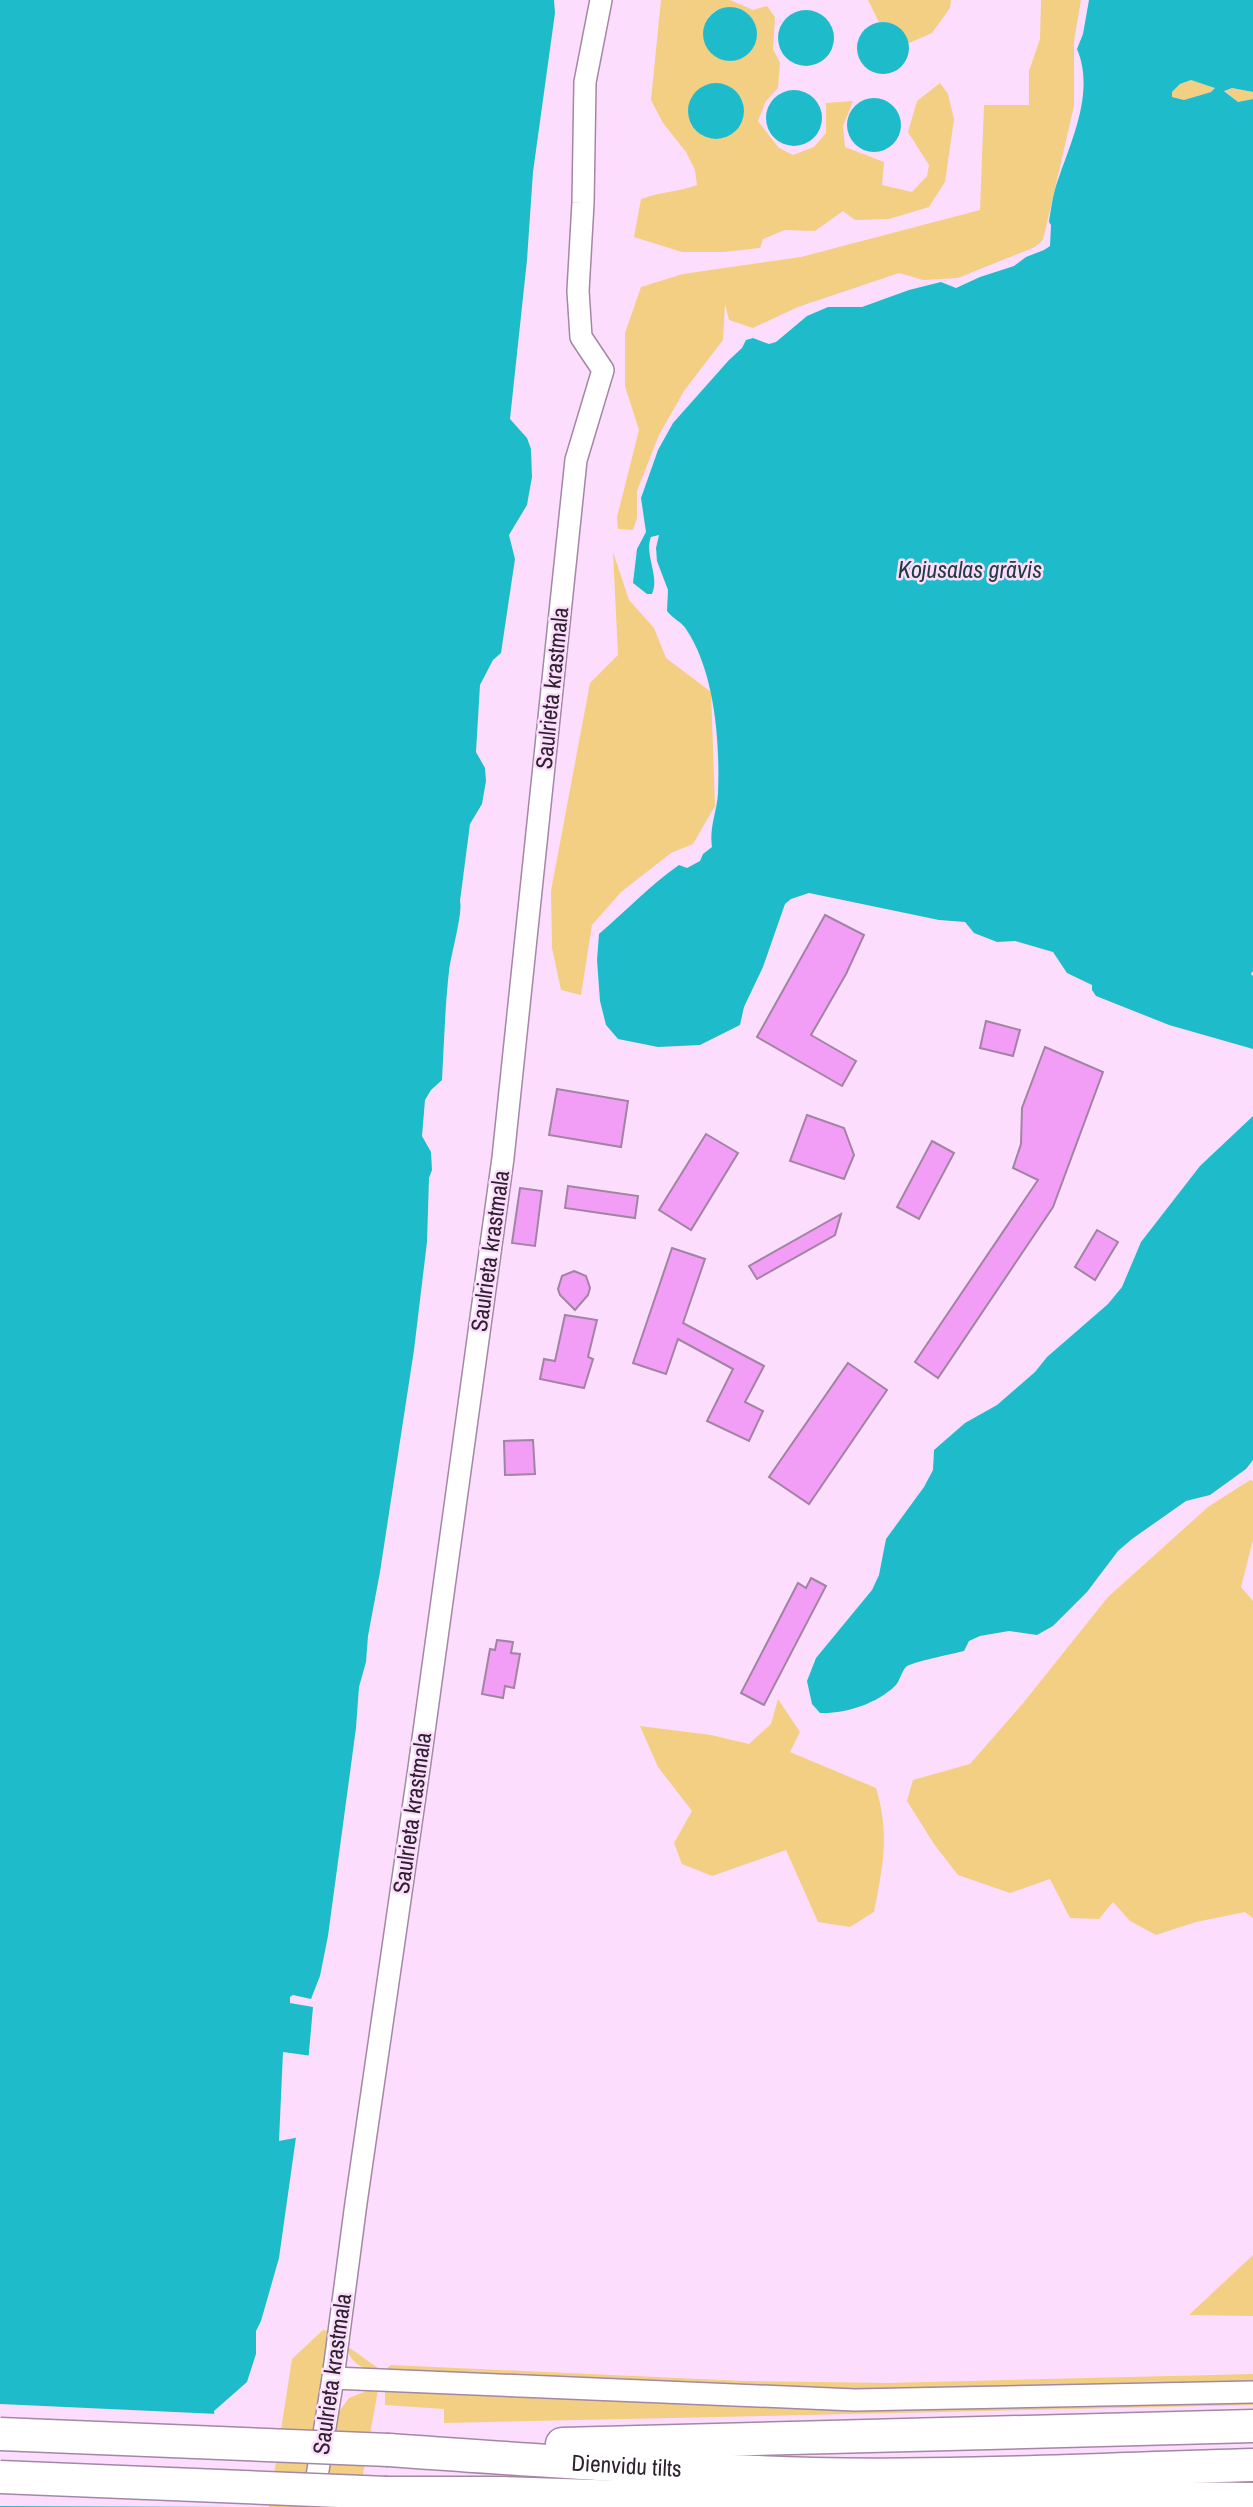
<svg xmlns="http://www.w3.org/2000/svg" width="1253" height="2507" viewBox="0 0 1253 2507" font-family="'Archivo Narrow',sans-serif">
	<rect width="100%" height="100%" fill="#fcddfd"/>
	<!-- green -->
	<g fill="#f2cf82" fill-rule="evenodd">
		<path d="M 661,0 L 730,0 L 753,10 L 767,6 L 775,17 L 773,49 L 780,63 L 778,88 L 766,101 L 758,121 L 779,148 L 793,155 L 814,147 L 826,133 L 826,103 L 853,101 L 843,126 L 845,147 L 884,162 L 882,185 L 912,192 L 927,176 L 929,165 L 908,132 L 917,101 L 940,83 L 948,94 L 954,119 L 945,182 L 929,207 L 889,219 L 855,220 L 843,211 L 815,231 L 785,230 L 763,239 L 760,248 L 724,252 L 682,252 L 634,237 L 641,199 C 660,192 678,192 697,185 L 695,170 L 686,152 L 663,123 L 651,100 ZM 731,7 L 739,9 L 753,47 L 740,59 L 708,17 L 715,11 ZM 742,99 C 750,127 728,147 701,135 Z"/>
		<polygon points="868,0 951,0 950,8 932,33 909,43 889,23 879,22"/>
		<polygon points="1041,0 1081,0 1074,41 1074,106 1043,240 1035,247 958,278 923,280 899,273 798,307 753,328 729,320 725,304 723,340 684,391 659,435 637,491 637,518 633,530 618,529 617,517 639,430 625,386 625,333 641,287 683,274 801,257 980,210 984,105 1029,105 1029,71 1040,39"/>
		<polygon points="1191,80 1216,87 1211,92 1184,100 1172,97 1172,92 1180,84"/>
		<polygon points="1232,88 1253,92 1253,99 1238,102 1224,90"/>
		<polygon points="613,552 629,600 654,628 666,658 711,692 715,806 693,844 671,853 621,892 592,925 581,995 561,990 552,948 551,891 590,683 618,655"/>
		<polygon points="1250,1480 1253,1481 1253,1540 1241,1587 1253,1601 1253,1918 1245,1912 1196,1922 1156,1935 1130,1921 1113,1902 1099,1919 1070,1918 1050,1879 1010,1893 958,1875 934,1844 907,1801 913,1780 970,1764 1024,1702 1108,1597 1208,1507"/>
		<path d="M 778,1699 L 800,1732 L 790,1752 L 876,1788 C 890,1834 883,1866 874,1912 L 850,1927 L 818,1922 L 786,1850 L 712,1876 L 682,1864 L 674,1843 L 692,1811 L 658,1767 L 640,1726 L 711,1735 L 749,1744 L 771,1724 Z"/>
		<polygon points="1253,2255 1253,2316 1189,2315"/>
		<polygon points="323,2330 329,2331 300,2507 269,2507 292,2359"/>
		<path d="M 347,2346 L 378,2368 L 378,2372 C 363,2369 349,2363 347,2346 Z"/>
		<polygon points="391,2365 743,2381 888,2383 1253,2374 1253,2382 854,2391 387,2373 388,2367"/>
		<polygon points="369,2390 378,2390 357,2507 323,2507 338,2413 349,2398"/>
		<polygon points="385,2391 773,2408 842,2409 1253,2399 1253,2405 444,2423 444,2409 385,2405"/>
	</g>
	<!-- water -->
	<g fill="#1ebccb" fill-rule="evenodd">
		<path d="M 0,0 L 554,0 L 555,13 L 533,172 L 527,260 L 510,419 L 527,438 L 531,449 L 532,477 L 527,505 L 509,535 L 515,559 L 501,653 L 493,660 L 480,685 L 476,752 L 485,768 L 486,781 L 482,804 L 470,824 L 460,901 C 463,913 451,954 449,971 C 445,1007 444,1044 442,1080 L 431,1090 L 425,1100 L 422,1136 L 431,1152 L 432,1170 L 429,1178 L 427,1242 L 414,1350 L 380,1572 L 368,1636 L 366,1662 L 359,1687 L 356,1728 L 328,1936 L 320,1976 L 311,1999 L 293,1995 L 290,1997 L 290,2003 L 313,2007 L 308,2063 L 298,2063 L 297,2130 L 279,2258 L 261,2321 L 256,2331 L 256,2354 L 247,2382 L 214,2411 L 217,2436 L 235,2507 L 0,2507 Z"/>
		<path d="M 1089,0 L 1253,0 L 1253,92 L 1232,88 L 1224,91 L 1238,102 L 1253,99 L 1253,971 L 1251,974 L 1253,976 L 1253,1049 L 1169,1025 L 1096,996 L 1092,990 L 1092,985 L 1067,973 L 1053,952 L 1015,941 L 997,942 L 974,933 L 965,922 L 939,920 L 809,893 L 791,899 L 785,904 L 763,967 L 744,1007 L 740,1025 L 700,1045 L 658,1047 L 618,1039 L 606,1025 L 600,1001 L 597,960 L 599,934 C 627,910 649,886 679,865 L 687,868 L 700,861 L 703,854 L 712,847 C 709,827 717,812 718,793 C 720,742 715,672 686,629 C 683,623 672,618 667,611 L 668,590 L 657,561 L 656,548 L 659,535 L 651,537 C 644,555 660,576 652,594 L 647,594 L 633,583 L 637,549 L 646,532 L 641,498 L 658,450 L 673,423 L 729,360 L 742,348 L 746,340 L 753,338 L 769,344 L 776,342 L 807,316 L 828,307 L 862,307 L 909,290 L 941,282 L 956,288 L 980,277 L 1014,266 L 1026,257 L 1044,250 L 1050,246 L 1051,225 L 1049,222 C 1051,209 1053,193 1058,180 C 1072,139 1095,91 1077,49 L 1083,34 ZM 1191,80 L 1215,88 L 1211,92 L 1184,100 L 1172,97 L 1172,92 L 1180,84 Z"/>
		<circle cx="730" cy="34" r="27"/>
		<circle cx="806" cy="38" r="28"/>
		<circle cx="883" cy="48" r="26"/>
		<circle cx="716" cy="111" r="28"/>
		<circle cx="794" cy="118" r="28"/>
		<circle cx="874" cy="125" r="27"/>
		<path d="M 1253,1116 L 1253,1460 L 1246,1469 L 1210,1495 L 1186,1501 L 1132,1539 L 1118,1551 L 1087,1592 L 1053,1626 L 1037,1635 L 1009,1631 L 980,1636 L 969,1641 L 964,1651 C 953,1654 911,1662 906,1667 C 901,1672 900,1681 895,1686 C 876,1704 845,1714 820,1713 L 812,1704 L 807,1681 L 816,1658 L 872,1590 L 879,1575 L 886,1539 L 924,1487 L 933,1470 L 934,1450 L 965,1423 L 997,1405 L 1035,1372 L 1047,1357 L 1108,1304 L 1122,1287 L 1141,1242 L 1200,1166 Z"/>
	</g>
	<!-- pier -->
	<g fill="#fcddfd">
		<polygon points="283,2052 312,2056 311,2066 301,2066 300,2137 279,2141"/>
		<polygon points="0,2404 218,2414 228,2473 238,2507 0,2506"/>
	</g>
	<!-- building -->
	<g fill="#f39ef6" stroke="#a184a1" stroke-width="2">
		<polygon points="825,915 864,935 846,974 811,1035 856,1061 842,1086 757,1037"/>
		<polygon points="986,1021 1020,1030 1013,1056 980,1048"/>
		<polygon points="1045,1047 1103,1072 1053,1207 938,1378 915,1362 1038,1180 1013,1168 1021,1144 1022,1108"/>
		<polygon points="557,1089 628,1101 621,1147 549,1135"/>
		<polygon points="807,1115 844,1128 854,1155 844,1179 790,1161"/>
		<polygon points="706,1134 738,1153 691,1230 659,1210"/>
		<polygon points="932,1141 954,1153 919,1219 897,1207"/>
		<polygon points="568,1186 638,1196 635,1218 565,1208"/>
		<polygon points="520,1188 542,1191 535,1246 512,1243"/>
		<polygon points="841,1214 835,1235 757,1279 749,1266"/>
		<polygon points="1097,1230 1118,1242 1095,1280 1075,1267"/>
		<polygon points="672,1248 705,1259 683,1323 764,1366 745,1402 763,1411 749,1441 707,1421 733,1369 678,1339 666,1374 633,1363"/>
		<polygon points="574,1271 586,1276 590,1288 588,1295 575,1310 560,1295 558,1289 562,1276"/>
		<polygon points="565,1315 597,1320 588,1357 593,1359 584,1388 540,1379 544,1359 555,1361"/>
		<polygon points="848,1363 887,1390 809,1504 769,1477"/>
		<polygon points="533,1440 535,1474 505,1475 504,1441"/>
		<polygon points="811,1578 826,1586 764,1705 741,1693 798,1583 806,1588"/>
		<polygon points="497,1640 513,1642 511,1653 520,1654 514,1688 505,1686 503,1698 482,1694 490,1649 495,1650"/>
	</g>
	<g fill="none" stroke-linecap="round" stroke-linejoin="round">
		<!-- minor casing -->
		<g stroke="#a487a5" stroke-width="24">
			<g id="minor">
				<polyline points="333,2378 855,2400 1253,2392"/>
				<polyline points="312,2507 333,2378 356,2203 419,1768 503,1158 576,460 603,370 581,337 578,291 583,203 585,82 601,0"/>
			</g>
		</g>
		<!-- highway casing -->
		<g stroke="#a487a5" stroke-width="35">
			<g id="highway">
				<polyline points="562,2444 1253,2426"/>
				<path id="s1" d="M 389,2450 C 530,2460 671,2470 813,2474 C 959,2477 1107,2469 1253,2465"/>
				<polyline points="387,2493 501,2493 814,2503 1167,2498 1253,2499"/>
			</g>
		</g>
		<!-- minor -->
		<use href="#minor" stroke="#fff" stroke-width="21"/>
		<!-- highway -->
		<use href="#highway" stroke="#fff" stroke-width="32"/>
		<!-- highway-bridge casing -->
		<g stroke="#a487a5" stroke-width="35" stroke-linecap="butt">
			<g id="highway-bridge">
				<polyline points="0,2434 389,2450"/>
				<polyline points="0,2477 387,2493"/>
			</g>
		</g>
		<!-- highway-bridge -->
		<use href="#highway-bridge" stroke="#fff" stroke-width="32"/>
	</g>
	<g text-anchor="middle" stroke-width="5" stroke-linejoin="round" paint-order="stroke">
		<!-- street labels -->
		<g font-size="23" fill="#2e222e" stroke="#fcddfd">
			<text transform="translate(552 688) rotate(-84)" y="8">Saulrieta krastmala</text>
			<text transform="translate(490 1251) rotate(-82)" y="8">Saulrieta krastmala</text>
			<text transform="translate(412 1813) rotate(-82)" y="8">Saulrieta krastmala</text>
			<text transform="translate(332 2374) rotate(-82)" y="8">Saulrieta krastmala</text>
			<text dy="8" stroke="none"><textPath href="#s1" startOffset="238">Dienvidu tilts</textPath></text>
		</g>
		<!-- water labels -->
		<g font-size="24" font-style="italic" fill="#203d41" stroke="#fcddfd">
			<text x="970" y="578">Kojusalas grāvis</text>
		</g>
	</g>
</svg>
